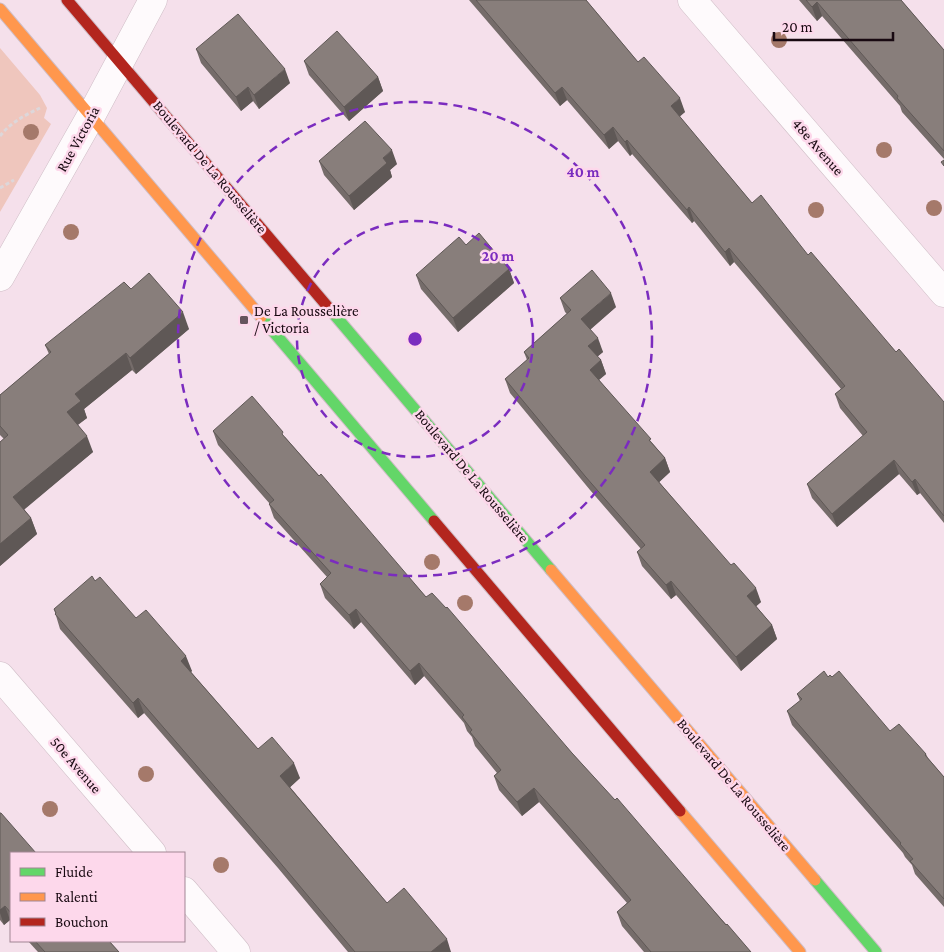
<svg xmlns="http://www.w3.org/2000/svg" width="944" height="952" viewBox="0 0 944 952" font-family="'Crimson Pro',serif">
	<rect width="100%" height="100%" fill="#f5e0eb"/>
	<!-- green -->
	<polygon fill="#efc6bd" points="0,48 40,95 47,108 44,118 51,124 0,212"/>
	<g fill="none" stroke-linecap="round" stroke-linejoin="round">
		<!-- street casing -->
		<g stroke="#cfbdc6" stroke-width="29">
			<g id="street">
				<polyline points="692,0 944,293"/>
				<polyline points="0,277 91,116 153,0"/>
				<polyline points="0,676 152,853"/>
				<polyline points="184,891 236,952"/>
			</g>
		</g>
		<!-- fast casing -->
		<g stroke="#cfbdc6" stroke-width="13">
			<g id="fast">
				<polyline points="333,313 551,570"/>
				<polyline points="261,317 434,521"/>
				<polyline points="815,880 876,952"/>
			</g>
		</g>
		<!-- slow casing -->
		<g stroke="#cfbdc6" stroke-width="13">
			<g id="slow">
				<polyline points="0,9 261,317"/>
				<polyline points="551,570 815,880"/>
				<polyline points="680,811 800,952"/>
			</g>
		</g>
		<!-- jam casing -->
		<g stroke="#cfbdc6" stroke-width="13">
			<g id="jam">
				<polyline points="67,0 333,313"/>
				<polyline points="434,521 680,811"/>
			</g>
		</g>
		<!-- path -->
		<g stroke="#ddd7da" stroke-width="3" stroke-dasharray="4 2.5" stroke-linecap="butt">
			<path d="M 0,136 C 10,123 25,115 40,108"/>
			<polyline points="0,188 14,180"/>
		</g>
		<!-- street -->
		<use href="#street" stroke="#fefafc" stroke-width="28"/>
		<!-- fast -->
		<use href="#fast" stroke="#63d668" stroke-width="11"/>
		<!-- slow -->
		<use href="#slow" stroke="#ff974d" stroke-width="11"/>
		<!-- jam -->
		<use href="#jam" stroke="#b3261e" stroke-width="11"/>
	</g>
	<!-- trees -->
	<g fill="#a5796a">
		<circle cx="779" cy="40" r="8"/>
		<circle cx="31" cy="132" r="8"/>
		<circle cx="884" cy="150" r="8"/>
		<circle cx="934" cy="208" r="8"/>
		<circle cx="816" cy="210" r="8"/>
		<circle cx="71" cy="232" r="8"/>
		<circle cx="432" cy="562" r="8"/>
		<circle cx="465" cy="603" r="8"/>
		<circle cx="146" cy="774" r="8"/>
		<circle cx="50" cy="809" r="8"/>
		<circle cx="221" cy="865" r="8"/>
	</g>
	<!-- wall -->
	<g fill="#756c6a">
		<polygon points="469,0 586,0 638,62 685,112 679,116 752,203 808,255 896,352 944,402 944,523 920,493 917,495 899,474 837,527 812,498 807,484 863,436 840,408 835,394 841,389 734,262 730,266 694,221 692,223 632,154 630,156 618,141 609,149 567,100 560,106"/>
		<polygon points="799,0 901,0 944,50 944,159 902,112 900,106 822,16 817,21"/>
		<polygon points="196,49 290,83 259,109 253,101 241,111 201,63"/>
		<polygon points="304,61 378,77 383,91 349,121 309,75"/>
		<polygon points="319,161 397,164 390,170 392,177 354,210 324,175"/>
		<polygon points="466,245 509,269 514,283 458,332 421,289 416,275"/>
		<polygon points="131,289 189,329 136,374 132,370 84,409 87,418 78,425 93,452 24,509 31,518 37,534 0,566 4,439 0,435 0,395 49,354 45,345"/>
		<polygon points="560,298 616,307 590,330 603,352 597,357 601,360 606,374 599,380 665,458 670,472 659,482 761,602 756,606 772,625 777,639 741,671 676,595 671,599 642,566 637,552 641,549 590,490 510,393 505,379 527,360 524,352 567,314 565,312"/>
		<polygon points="213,431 285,437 426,597 572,753 751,952 644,952 622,926 617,912 627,903 539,802 522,816 499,790 494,776 497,773 475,746 472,737 467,731 464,723 424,676 415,685 361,622 354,629 325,598 320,584 327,577 274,518 269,504 270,504 218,445"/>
		<polygon points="95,581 192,671 191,672 258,749 300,778 290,787 387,903 451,952 348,952 278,868 144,713 138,718 60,629 54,609"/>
		<polygon points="828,677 890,731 926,754 928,758 944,777 944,907 915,874 912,865 905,857 903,853 792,725 787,711 800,701 797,694"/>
		<polygon points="0,813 11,853 11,921 10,920 4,925 0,920"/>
		<polygon points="28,941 109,941 119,952 38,952"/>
	</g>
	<!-- shaded-wall -->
	<g fill="#5f5856">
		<polygon points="817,2 822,16 817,21 812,7"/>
		<polygon points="285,69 290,83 259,109 254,95"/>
		<polygon points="378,77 383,91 349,121 344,107"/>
		<polygon points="248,87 253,101 241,111 236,97"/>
		<polygon points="562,87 567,100 560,106 555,93"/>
		<polygon points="680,98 685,112 676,120 671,106"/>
		<polygon points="613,127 618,141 609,149 604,135"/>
		<polygon points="627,140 632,154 630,156 625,142"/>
		<polygon points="392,150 397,164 390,170 392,177 354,210 349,196 383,158"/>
		<polygon points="689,207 694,221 692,223 687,210"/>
		<polygon points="729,248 734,262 730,266 725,252"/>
		<polygon points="509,269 514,283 458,332 453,318"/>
		<polygon points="611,293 616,307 586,333 581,319"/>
		<polygon points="183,312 189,329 136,374 130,358"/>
		<polygon points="598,338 603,352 593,360 588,346"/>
		<polygon points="126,353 132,370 84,409 87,418 73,428 67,412 75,394"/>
		<polygon points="601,360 606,374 595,383 590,370"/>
		<polygon points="87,436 93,452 19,514 13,497"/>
		<polygon points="665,458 670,472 655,486 650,472"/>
		<polygon points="894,460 899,474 837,527 832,514"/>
		<polygon points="915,479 920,493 917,495 912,482"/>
		<polygon points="31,518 37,534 0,566 0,544"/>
		<polygon points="671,581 676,595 671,599 666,585"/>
		<polygon points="756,588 761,602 752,610 747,596"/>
		<polygon points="356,609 361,622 354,629 349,615"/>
		<polygon points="772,625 777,639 741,671 736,657"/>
		<polygon points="186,656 192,671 186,676 181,661"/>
		<polygon points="419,663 424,676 415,685 410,671"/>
		<polygon points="138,698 144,713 138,718 133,703"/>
		<polygon points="294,763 300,778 286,791 280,776"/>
		<polygon points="534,788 539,802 522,816 517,802"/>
		<polygon points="5,906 10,920 4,925 0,913 0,910"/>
		<polygon points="447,939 451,952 431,952"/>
	</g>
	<!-- building -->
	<g fill="#887e7b" stroke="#5f5856">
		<polygon points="476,0 586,0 638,62 644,57 680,98 671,106 752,203 761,195 808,255 811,252 896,352 899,349 944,402 944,516 915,479 912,482 894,460 832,514 807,484 867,432 835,394 845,386 729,248 725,252 689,207 687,210 627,140 625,142 613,127 604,135 562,87 555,93"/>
		<polygon points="806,0 901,0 944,50 944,151 897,98 898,96 817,2 812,7"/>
		<polygon points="238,14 285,69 254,95 248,87 236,97 196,49"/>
		<polygon points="337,31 378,77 344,107 304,61"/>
		<polygon points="365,121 392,150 383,158 387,163 349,196 319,161"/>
		<polygon points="944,160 944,166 941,162"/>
		<polygon points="479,233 509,269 453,318 416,275 459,237 466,245"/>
		<polygon points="592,270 611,293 581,319 598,338 588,346 601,360 590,370 651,439 649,440 665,458 650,472 731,565 734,563 756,588 747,596 772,625 736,657 671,581 666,585 637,552 645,545 585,476 505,379 529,358 524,352 571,310 560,298"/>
		<polygon points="149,273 183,312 130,358 126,353 75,394 81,401 67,412 87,436 13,497 31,518 0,544 0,442 8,435 0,426 0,395 51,352 45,345 124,282 131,289"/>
		<polygon points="252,396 283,432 282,434 319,476 321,474 426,597 432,593 446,608 447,607 572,753 615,800 617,798 726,925 727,924 751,952 651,952 617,912 631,900 581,841 534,788 517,802 494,776 501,770 470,732 472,730 462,717 464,715 419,663 410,671 356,609 349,615 320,584 331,573 269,504 274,500 213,431"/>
		<polygon points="92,576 95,581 100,577 136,618 146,610 186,656 181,661 258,749 272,737 294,763 280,776 387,903 404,888 447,939 431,952 355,952 272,853 138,698 133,703 55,614 56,613 54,609"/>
		<polygon points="824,671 828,677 830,675 832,677 839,671 890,731 899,724 926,754 925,755 944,777 944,899 910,861 913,859 900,844 901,843 787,711 802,699 797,694"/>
		<polygon points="0,813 1,813 36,853 11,853 11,913 5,906 0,910"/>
		<polygon points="35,941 109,941 119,952 45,952"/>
	</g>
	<!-- distance rings -->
	<g fill="none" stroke="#7b2cbf" stroke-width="2.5" stroke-dasharray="9 6">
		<circle cx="415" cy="339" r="118"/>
		<circle cx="415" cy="339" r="237"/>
	</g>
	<!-- markers -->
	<rect fill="#65545d" stroke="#fdd8eb" stroke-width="2" x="239" y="315" width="10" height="10" rx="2.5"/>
	<g text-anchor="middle" stroke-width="5" stroke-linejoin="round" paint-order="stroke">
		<!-- street labels -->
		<g font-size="15" fill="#180911" stroke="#fdd8eb">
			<text transform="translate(78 139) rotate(-61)" y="5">Rue Victoria</text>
			<text transform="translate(818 147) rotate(49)" y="5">48e Avenue</text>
			<text transform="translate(210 167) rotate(50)" y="5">Boulevard De La Rousselière</text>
			<text transform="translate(472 476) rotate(50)" y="5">Boulevard De La Rousselière</text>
			<text transform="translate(76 765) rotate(49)" y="5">50e Avenue</text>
			<text transform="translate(734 785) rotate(50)" y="5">Boulevard De La Rousselière</text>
		</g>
		<!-- poi labels -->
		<g font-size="15" fill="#180911" stroke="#fdd8eb" text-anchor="start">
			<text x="254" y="316">De La Rousselière<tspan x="254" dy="17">/ Victoria</tspan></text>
		</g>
	</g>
	<circle cx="415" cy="339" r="8" fill="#7b2cbf" stroke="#fdd8eb" stroke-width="2.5"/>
	<g font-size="15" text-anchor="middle" font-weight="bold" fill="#7b2cbf" stroke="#fdd8eb" stroke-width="5" stroke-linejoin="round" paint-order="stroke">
		<text x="583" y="177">40 m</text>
		<text x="498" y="261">20 m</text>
	</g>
	<!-- legend -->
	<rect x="10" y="852" width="175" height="90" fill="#fdd8eb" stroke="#a18594"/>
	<rect x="20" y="868" width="25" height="8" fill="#63d668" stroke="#a18594"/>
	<text x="55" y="877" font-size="15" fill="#180911">Fluide</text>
	<rect x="20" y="893" width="25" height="8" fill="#ff974d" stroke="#a18594"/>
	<text x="55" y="902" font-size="15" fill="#180911">Ralenti</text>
	<rect x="20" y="918" width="25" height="8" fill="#b3261e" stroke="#a18594"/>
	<text x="55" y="927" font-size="15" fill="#180911">Bouchon</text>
	<!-- scale -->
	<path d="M774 32v8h119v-8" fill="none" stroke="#180911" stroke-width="2.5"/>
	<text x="782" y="32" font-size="15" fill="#180911" stroke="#fdd8eb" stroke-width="4" paint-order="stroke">20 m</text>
</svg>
